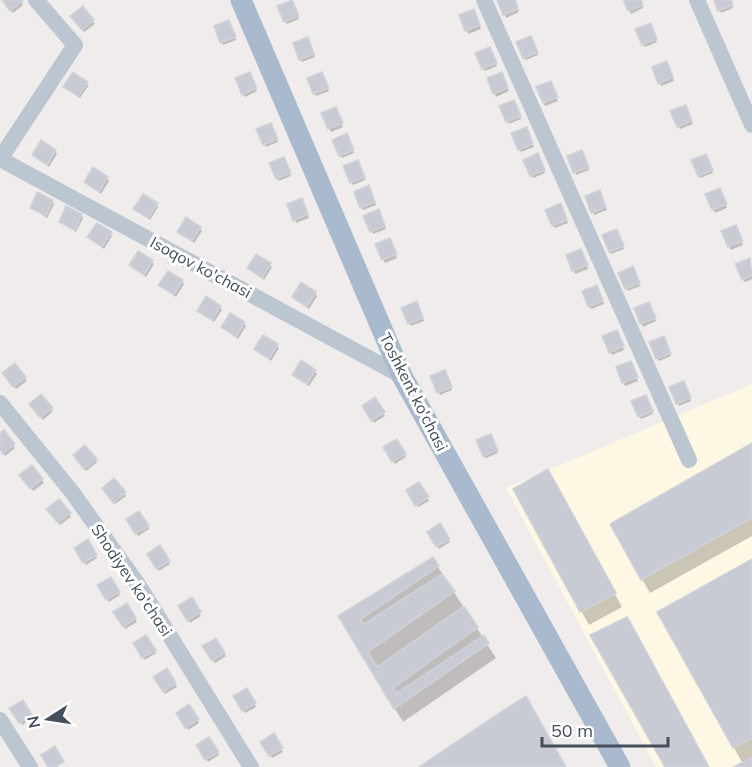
<svg xmlns="http://www.w3.org/2000/svg" width="752" height="767" viewBox="0 0 752 767" font-family="Mulish,sans-serif">
	<rect width="100%" height="100%" fill="#f0ecec"/>
	<!-- commercial -->
	<polygon fill="#fdf7e3" points="752,384 752,767 656,767 506,488"/>
	<!-- shadow -->
	<g fill="#0003">
		<polygon points="3,0 20,0 23,5 13,13"/>
		<polygon points="499,0 514,0 519,12 506,18"/>
		<polygon points="625,0 640,0 643,8 631,14"/>
		<polygon points="715,0 730,0 733,8 721,13"/>
		<polygon points="293,4 299,19 287,24 285,22"/>
		<polygon points="83,8 95,24 84,32 74,19"/>
		<polygon points="475,14 481,29 468,34 461,16"/>
		<polygon points="230,25 236,40 223,45 222,42"/>
		<polygon points="652,27 657,42 645,47 643,44"/>
		<polygon points="532,40 538,55 526,60 524,58"/>
		<polygon points="309,42 315,57 302,62 300,59"/>
		<polygon points="491,51 497,66 485,71 483,68"/>
		<polygon points="668,66 674,81 661,86 660,83"/>
		<polygon points="251,77 257,91 245,97 243,94"/>
		<polygon points="323,77 329,91 316,96 309,79"/>
		<polygon points="503,77 509,91 496,97 489,79"/>
		<polygon points="87,83 88,86 80,98 65,87"/>
		<polygon points="552,86 558,101 545,106 538,88"/>
		<polygon points="515,105 521,119 509,124 501,107"/>
		<polygon points="686,110 693,124 680,129 672,112"/>
		<polygon points="337,112 343,127 331,132 323,114"/>
		<polygon points="272,128 278,142 266,147 258,130"/>
		<polygon points="528,132 534,147 521,152 519,149"/>
		<polygon points="348,138 354,153 342,158 340,155"/>
		<polygon points="55,151 57,154 49,167 34,155"/>
		<polygon points="583,155 589,170 576,175 575,172"/>
		<polygon points="539,158 545,173 533,178 531,175"/>
		<polygon points="707,158 713,173 700,178 693,161"/>
		<polygon points="285,161 291,176 279,181 271,163"/>
		<polygon points="359,165 365,180 353,185 351,182"/>
		<polygon points="107,178 109,181 101,194 85,182"/>
		<polygon points="370,190 376,205 363,210 361,207"/>
		<polygon points="721,193 727,208 715,213 707,195"/>
		<polygon points="601,195 607,210 594,215 593,212"/>
		<polygon points="52,201 54,204 47,218 31,208"/>
		<polygon points="303,203 309,218 296,223 295,220"/>
		<polygon points="156,204 158,207 150,220 135,209"/>
		<polygon points="562,208 568,223 555,228 553,225"/>
		<polygon points="380,214 386,229 373,234 372,231"/>
		<polygon points="81,215 83,218 76,232 60,222"/>
		<polygon points="200,228 202,231 194,243 179,232"/>
		<polygon points="737,230 743,245 731,250 723,232"/>
		<polygon points="110,233 112,236 104,249 89,237"/>
		<polygon points="618,234 624,249 611,254 610,251"/>
		<polygon points="391,243 397,258 385,263 377,245"/>
		<polygon points="139,253 154,264 146,277 131,265"/>
		<polygon points="582,254 588,269 575,274 568,256"/>
		<polygon points="256,256 272,267 264,280 248,268"/>
		<polygon points="750,259 752,279 745,282 743,279"/>
		<polygon points="634,271 640,286 628,291 626,288"/>
		<polygon points="182,281 184,284 176,297 160,285"/>
		<polygon points="598,289 604,304 591,309 584,292"/>
		<polygon points="315,293 317,296 309,309 294,297"/>
		<polygon points="418,306 424,321 411,326 409,323"/>
		<polygon points="220,307 222,310 214,322 199,311"/>
		<polygon points="650,307 656,321 643,327 636,309"/>
		<polygon points="244,323 246,326 238,339 223,327"/>
		<polygon points="618,335 624,350 612,355 610,352"/>
		<polygon points="665,341 671,356 659,361 657,358"/>
		<polygon points="277,345 279,348 271,361 256,349"/>
		<polygon points="15,365 27,381 16,389 6,376"/>
		<polygon points="632,365 638,381 625,386 618,368"/>
		<polygon points="315,371 317,374 309,386 294,375"/>
		<polygon points="446,375 452,390 440,395 438,392"/>
		<polygon points="685,386 691,401 679,406 677,403"/>
		<polygon points="375,399 385,416 374,423 364,406"/>
		<polygon points="647,399 653,414 641,419 639,416"/>
		<polygon points="32,407 51,409 53,411 43,420"/>
		<polygon points="3,432 15,448 5,456 0,450 0,435"/>
		<polygon points="492,438 498,453 486,458 484,456"/>
		<polygon points="396,441 406,457 395,464 385,448"/>
		<polygon points="752,445 752,536 650,593 642,579"/>
		<polygon points="76,458 95,460 97,462 86,471"/>
		<polygon points="32,467 44,483 33,491 23,478"/>
		<polygon points="419,484 429,501 418,507 408,491"/>
		<polygon points="556,485 622,607 589,625 515,489"/>
		<polygon points="105,492 124,493 126,496 115,504"/>
		<polygon points="50,512 69,514 71,517 60,525"/>
		<polygon points="139,513 149,529 138,536 128,520"/>
		<polygon points="440,526 450,542 439,549 429,532"/>
		<polygon points="87,542 97,558 86,565 76,548"/>
		<polygon points="160,548 170,564 159,571 149,554"/>
		<polygon points="752,561 752,767 737,767 743,764 659,613"/>
		<polygon points="438,567 496,658 403,722 340,617"/>
		<polygon points="110,579 120,595 109,602 99,586"/>
		<polygon points="191,599 201,616 190,623 180,606"/>
		<polygon points="127,605 137,622 125,629 115,612"/>
		<polygon points="146,637 156,653 145,660 135,644"/>
		<polygon points="216,640 226,656 215,663 204,647"/>
		<polygon points="167,670 177,687 165,694 155,677"/>
		<polygon points="246,690 256,707 245,713 235,697"/>
		<polygon points="23,702 33,718 22,725 11,709"/>
		<polygon points="189,706 199,723 188,730 178,713"/>
		<polygon points="273,735 283,752 272,758 262,742"/>
		<polygon points="209,739 219,755 208,762 198,746"/>
	</g>
	<!-- building -->
	<g fill="#c8cbd3" stroke="#d0d2d9" stroke-width="1.5">
		<polygon points="2,0 22,0 23,1 10,11"/>
		<polygon points="292,0 299,16 284,22 277,6"/>
		<polygon points="497,0 515,0 518,9 503,15"/>
		<polygon points="623,0 641,0 643,5 628,11"/>
		<polygon points="714,0 731,0 733,5 718,11"/>
		<polygon points="83,6 94,20 82,30 70,16"/>
		<polygon points="474,9 480,25 465,31 459,15"/>
		<polygon points="229,20 236,37 220,43 214,26"/>
		<polygon points="651,23 657,39 642,45 635,29"/>
		<polygon points="531,36 538,52 523,58 516,42"/>
		<polygon points="308,37 314,54 299,60 293,43"/>
		<polygon points="490,47 497,63 482,69 475,53"/>
		<polygon points="667,61 673,77 658,84 652,67"/>
		<polygon points="73,72 88,82 78,96 63,87"/>
		<polygon points="250,72 257,88 242,95 235,78"/>
		<polygon points="322,72 329,88 313,94 307,78"/>
		<polygon points="502,72 508,88 493,94 487,78"/>
		<polygon points="551,81 558,97 543,103 536,87"/>
		<polygon points="514,100 521,116 506,122 499,106"/>
		<polygon points="686,105 692,121 677,127 670,111"/>
		<polygon points="336,107 343,123 328,129 321,113"/>
		<polygon points="271,123 278,139 263,145 256,129"/>
		<polygon points="527,127 533,144 518,150 511,133"/>
		<polygon points="347,133 354,150 339,156 332,140"/>
		<polygon points="41,140 56,150 47,165 32,155"/>
		<polygon points="582,150 589,167 573,173 567,156"/>
		<polygon points="538,153 545,170 530,176 523,160"/>
		<polygon points="706,154 713,170 698,176 691,160"/>
		<polygon points="284,157 291,173 276,179 269,163"/>
		<polygon points="358,160 365,177 350,183 343,166"/>
		<polygon points="93,167 108,177 99,192 84,182"/>
		<polygon points="369,185 375,202 360,208 354,192"/>
		<polygon points="720,188 727,204 712,210 705,194"/>
		<polygon points="600,190 606,207 591,213 585,196"/>
		<polygon points="37,192 53,200 46,216 30,208"/>
		<polygon points="143,194 158,203 148,218 133,209"/>
		<polygon points="302,198 308,214 293,221 287,204"/>
		<polygon points="561,203 567,220 552,226 545,210"/>
		<polygon points="66,206 82,214 75,230 59,222"/>
		<polygon points="379,209 385,226 370,232 363,216"/>
		<polygon points="186,217 201,227 192,241 177,232"/>
		<polygon points="97,223 112,232 102,247 87,237"/>
		<polygon points="736,225 743,241 728,247 721,231"/>
		<polygon points="617,229 624,246 609,252 602,235"/>
		<polygon points="390,238 397,254 382,260 375,244"/>
		<polygon points="581,249 588,265 572,271 566,255"/>
		<polygon points="138,251 153,260 144,275 129,265"/>
		<polygon points="256,254 271,263 262,278 247,268"/>
		<polygon points="750,258 752,276 742,280 735,264"/>
		<polygon points="633,266 640,283 625,289 618,273"/>
		<polygon points="168,271 183,280 174,295 158,285"/>
		<polygon points="301,282 316,292 307,307 292,297"/>
		<polygon points="597,285 603,301 588,307 582,291"/>
		<polygon points="206,296 221,306 212,320 197,311"/>
		<polygon points="417,301 423,318 408,324 401,308"/>
		<polygon points="649,302 656,318 640,324 634,308"/>
		<polygon points="230,313 245,322 236,337 221,327"/>
		<polygon points="617,330 624,346 609,353 602,336"/>
		<polygon points="263,335 278,344 269,359 254,349"/>
		<polygon points="664,336 671,353 656,359 649,342"/>
		<polygon points="301,360 316,370 307,384 292,375"/>
		<polygon points="631,361 638,377 622,383 616,367"/>
		<polygon points="15,363 26,377 13,387 2,373"/>
		<polygon points="445,370 452,387 437,393 430,376"/>
		<polygon points="684,381 691,398 676,404 669,387"/>
		<polygon points="41,394 53,408 40,418 29,404"/>
		<polygon points="646,395 653,411 638,417 631,401"/>
		<polygon points="375,397 385,412 371,421 362,406"/>
		<polygon points="4,430 15,444 2,454 0,433"/>
		<polygon points="491,434 498,450 483,456 476,440"/>
		<polygon points="397,439 406,454 392,462 383,447"/>
		<polygon points="752,443 752,518 641,580 610,524"/>
		<polygon points="85,445 97,459 84,469 73,455"/>
		<polygon points="32,465 43,479 30,489 19,475"/>
		<polygon points="548,469 616,593 580,612 513,489"/>
		<polygon points="114,478 126,492 113,503 102,488"/>
		<polygon points="419,482 429,497 415,506 406,490"/>
		<polygon points="59,499 71,513 58,523 46,509"/>
		<polygon points="139,511 149,526 135,534 126,519"/>
		<polygon points="440,523 450,539 436,547 427,532"/>
		<polygon points="88,539 97,555 83,563 74,548"/>
		<polygon points="160,545 170,561 156,569 147,554"/>
		<polygon points="433,557 439,566 361,619 364,624 442,574 455,591 368,652 377,667 464,606 478,627 393,688 397,693 484,635 489,643 394,709 338,616"/>
		<polygon points="752,559 752,738 733,748 657,612"/>
		<polygon points="111,577 120,592 106,600 97,585"/>
		<polygon points="192,597 201,612 187,621 178,606"/>
		<polygon points="127,603 136,618 123,627 113,612"/>
		<polygon points="627,617 633,627 709,767 665,767 590,635"/>
		<polygon points="146,635 156,650 142,658 133,643"/>
		<polygon points="216,638 225,653 212,661 202,646"/>
		<polygon points="167,668 176,683 163,692 153,677"/>
		<polygon points="247,688 256,703 242,711 233,696"/>
		<polygon points="526,696 566,767 419,767 504,710"/>
		<polygon points="23,700 32,715 19,723 9,708"/>
		<polygon points="189,704 199,719 185,728 176,713"/>
		<polygon points="274,733 283,748 269,756 260,742"/>
		<polygon points="209,737 219,752 205,760 196,745"/>
		<polygon points="55,746 64,762 55,767 48,767 41,755"/>
		<polygon points="752,757 752,767 734,767"/>
	</g>
	<g fill="none" stroke-linecap="round" stroke-linejoin="round">
		<!-- minor -->
		<g stroke="#bbc6d0" stroke-width="16">
			<polyline points="484,0 689,460"/>
			<polyline points="697,0 752,125"/>
			<polyline points="0,159 402,376"/>
			<polyline points="0,159 75,45 36,0"/>
			<polyline points="0,403 72,492 139,586 251,767"/>
			<polyline points="0,720 30,767"/>
		</g>
		<!-- major -->
		<polyline stroke="#a9bace" stroke-width="21" points="241,0 402,376 620,767"/>
	</g>
	<g text-anchor="middle" stroke-width="6" stroke-linejoin="round" paint-order="stroke">
		<!-- street labels -->
		<g font-size="16" fill="#434f5b" stroke="#fff">
			<text transform="translate(201 267) rotate(28)" y="6">Isoqov ko'chasi</text>
			<text transform="translate(414 392) rotate(63)" y="6">Toshkent ko'chasi</text>
			<text transform="translate(132 580) rotate(56)" y="6">Shodiyev ko'chasi</text>
		</g>
	</g>
	<!-- north arrow -->
	<g transform="translate(48 719) rotate(258)" stroke="#ffffff" stroke-width="4.5" paint-order="stroke">
	<path d="M0-4.5L10 22L0 15L-10 22Z" fill="#434f5b"/>
	<text y="-9" font-size="16" font-weight="bold" text-anchor="middle" fill="#434f5b">N</text>
	</g>
	<!-- scale -->
	<path d="M542 737v9h126v-9" fill="none" stroke="#434f5b" stroke-width="3"/>
	<text x="551" y="737" font-size="18" fill="#434f5b" stroke="#ffffff" stroke-width="4.5" paint-order="stroke">50 m</text>
</svg>
